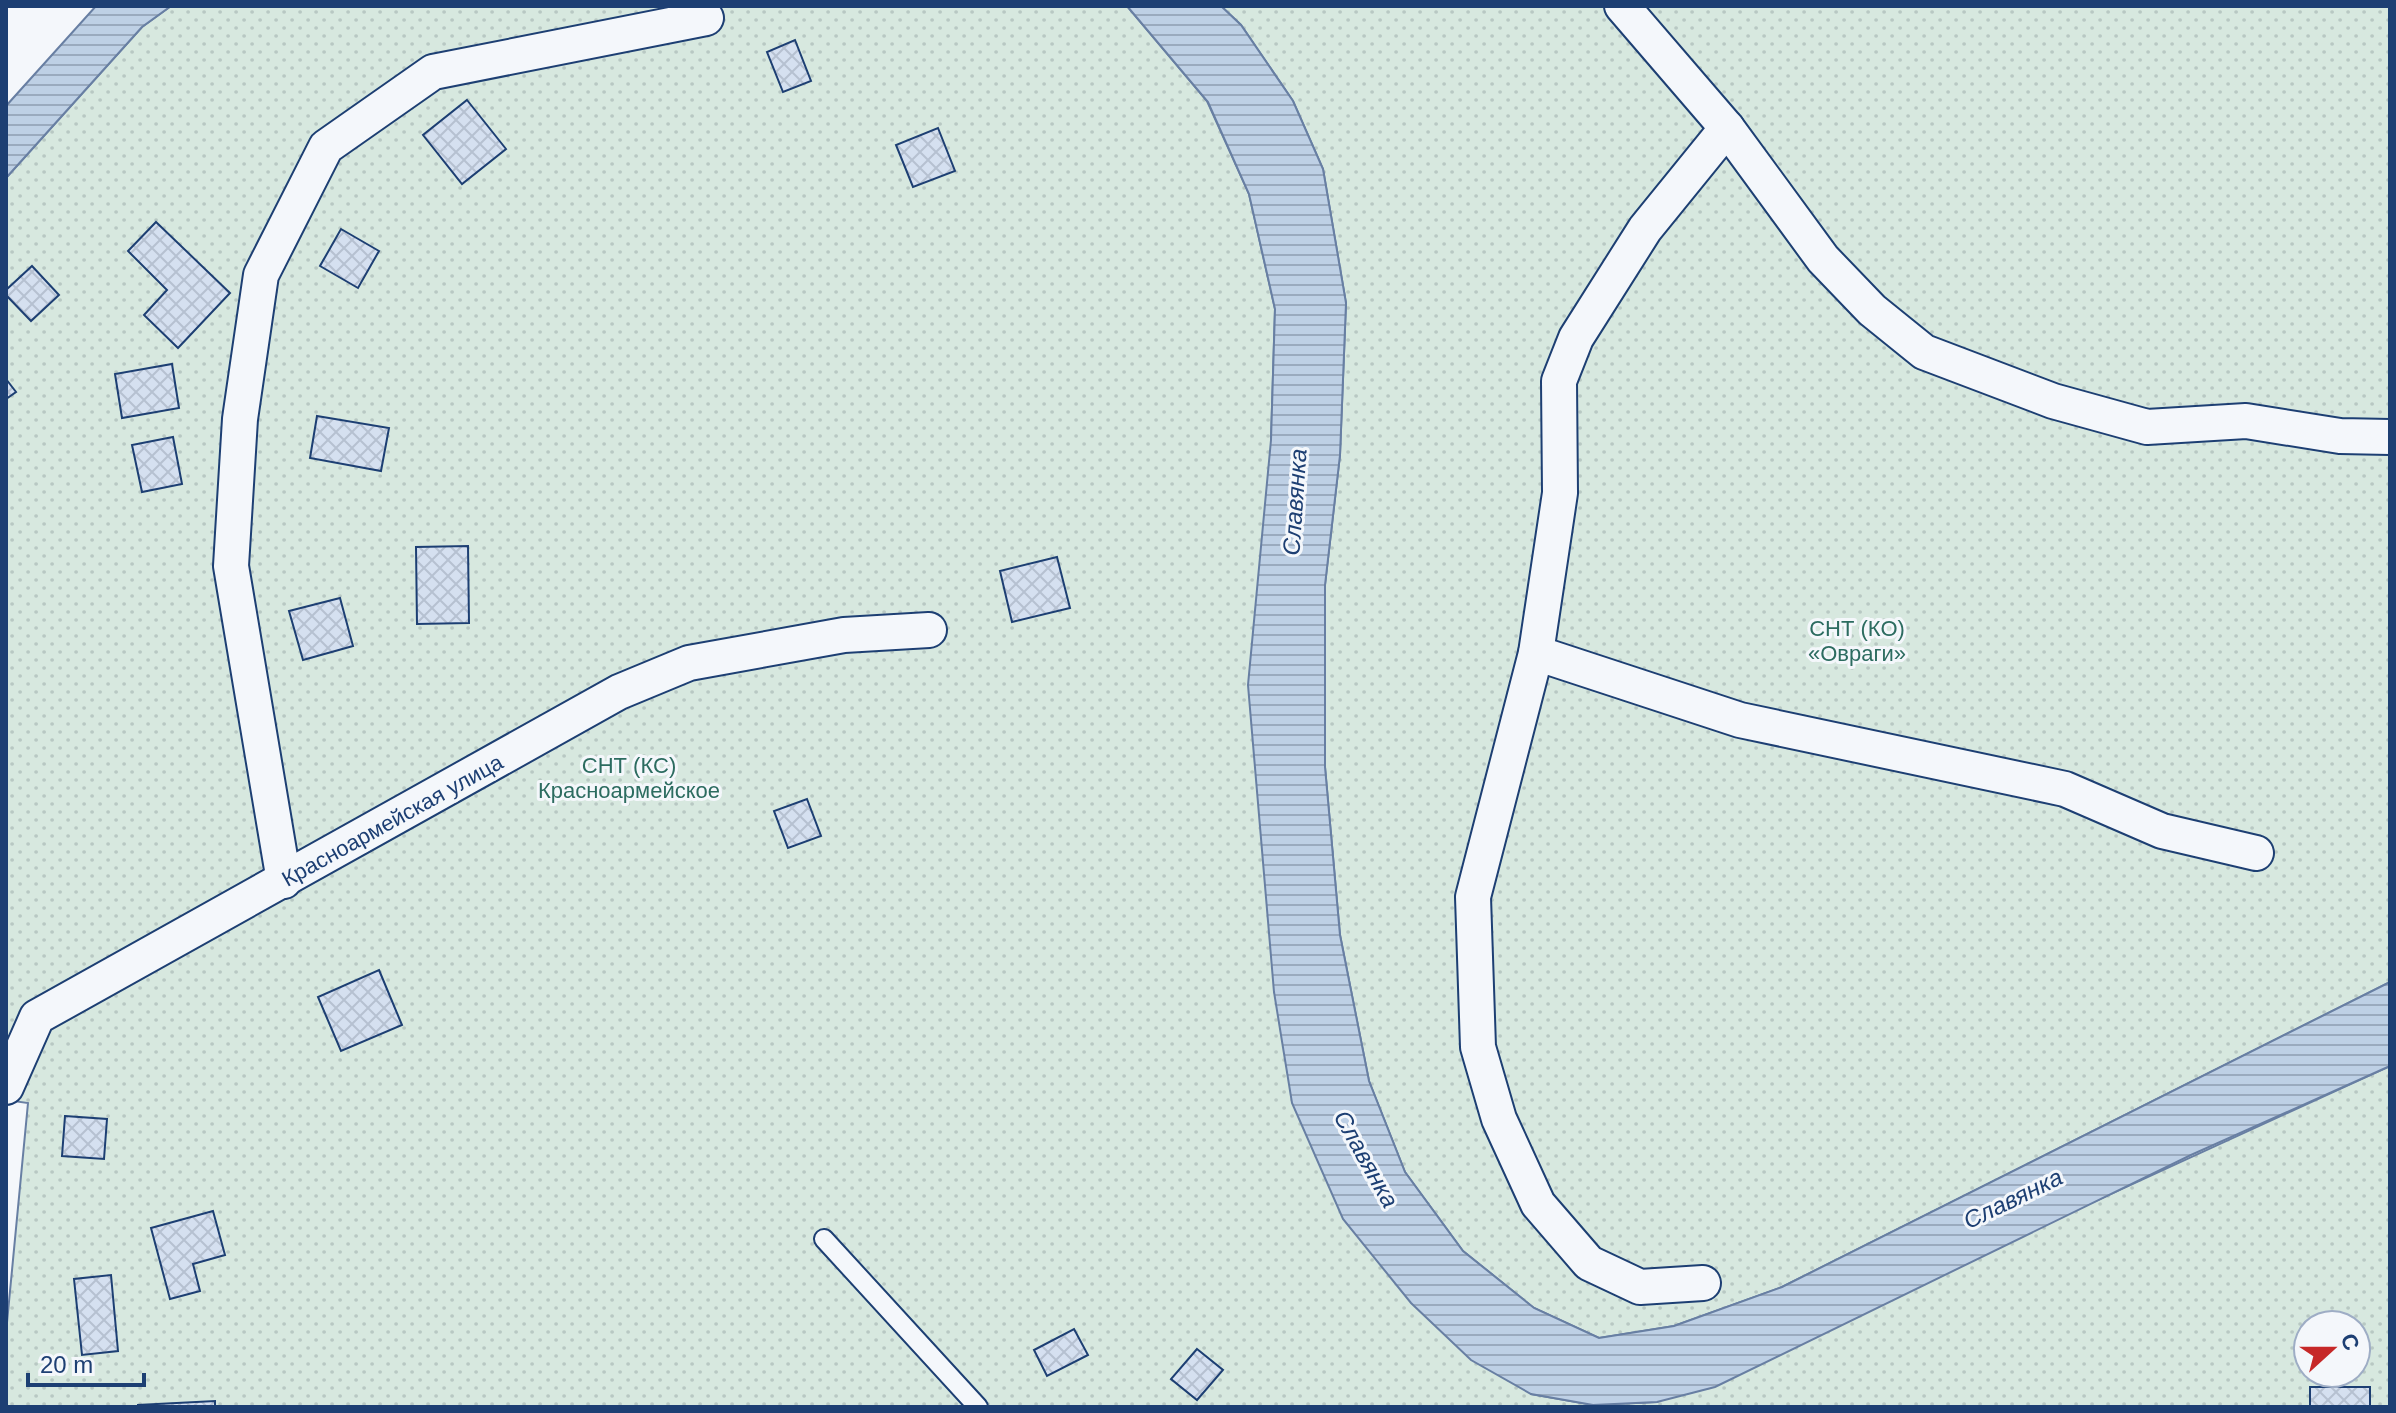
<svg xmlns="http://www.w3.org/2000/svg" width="2396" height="1413" viewBox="0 0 2396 1413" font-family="Helvetica,sans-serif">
	<defs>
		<pattern id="garden-dots" width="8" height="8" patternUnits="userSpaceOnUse" patternTransform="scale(2)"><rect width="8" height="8" fill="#d7e8df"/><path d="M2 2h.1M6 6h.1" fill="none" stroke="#b8c8c3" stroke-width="1.8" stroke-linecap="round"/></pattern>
		<pattern id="water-rules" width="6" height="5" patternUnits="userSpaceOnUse" patternTransform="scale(2)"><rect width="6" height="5" fill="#bed0e5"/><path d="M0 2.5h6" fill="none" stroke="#9aaabe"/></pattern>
		<pattern id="building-cross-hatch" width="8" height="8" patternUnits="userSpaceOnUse" patternTransform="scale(2)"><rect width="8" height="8" fill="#d5e0f0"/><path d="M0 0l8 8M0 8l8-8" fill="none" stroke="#b6c1d1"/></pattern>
	</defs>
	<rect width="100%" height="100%" fill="#f4f7fb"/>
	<!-- garden -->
	<g fill="url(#garden-dots)" stroke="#687fa3" stroke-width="2" fill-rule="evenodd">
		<path d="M 171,6 L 1127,6 L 1207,101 L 1249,194 L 1275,309 L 1271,440 L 1274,992 L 1531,1394 L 1593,1405 L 1657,1402 L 2390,1066 L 2390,1407 L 6,1407 L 6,1333 L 28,1103 L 6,1100 L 6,178 L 142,27 ZM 2308,1325 L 2356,1325 L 2356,1373 L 2308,1373 Z"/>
		<polygon points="1221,6 2390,6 2390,982 1782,1287 1674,1326 1599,1338 1534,1308 1463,1251 1405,1172 1369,1081 1340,935 1325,767 1325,585 1340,455 1346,303 1323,169 1293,101 1241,25"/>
	</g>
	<!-- water -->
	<g fill="url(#water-rules)" stroke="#687fa3" stroke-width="2">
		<polygon points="96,6 171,6 142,27 6,178 6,106"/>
		<polygon points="1127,6 1221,6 1241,25 1293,101 1323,169 1346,303 1340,455 1325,585 1325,767 1340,935 1369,1081 1405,1172 1463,1251 1534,1308 1599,1338 1674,1326 1782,1287 2390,982 2390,1066 2191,1155 1715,1387 1657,1402 1593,1405 1531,1394 1471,1360 1411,1303 1343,1219 1292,1103 1274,992 1248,685 1271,440 1275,309 1249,194 1208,102"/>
	</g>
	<!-- building -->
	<g fill="url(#building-cross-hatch)" stroke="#1d3f73" stroke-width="2">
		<polygon points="795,40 811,81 783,92 767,52"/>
		<polygon points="467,100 506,149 462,184 423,135"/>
		<polygon points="938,128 955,171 913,187 896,145"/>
		<polygon points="156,222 230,293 178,348 144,315 167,290 128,251"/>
		<polygon points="341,229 379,251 358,288 320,266"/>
		<polygon points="32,266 59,295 31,321 6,295 6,290"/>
		<polygon points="172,364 179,408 122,418 115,374"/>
		<polygon points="6,379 16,392 6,399"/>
		<polygon points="317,416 389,428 381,471 310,458"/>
		<polygon points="173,437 182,484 142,492 132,445"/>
		<polygon points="468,546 469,623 417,624 416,547"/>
		<polygon points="1057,557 1070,608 1012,622 1000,571"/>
		<polygon points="340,598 353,646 303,660 289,611"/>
		<polygon points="807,799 821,836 788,848 774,811"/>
		<polygon points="379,970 402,1025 341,1051 318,997"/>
		<polygon points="65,1116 107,1119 104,1159 62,1156"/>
		<polygon points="213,1211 225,1255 193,1264 200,1291 170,1299 151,1228"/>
		<polygon points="111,1275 118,1351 82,1355 74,1279"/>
		<polygon points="1074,1329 1088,1355 1047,1376 1034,1350"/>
		<polygon points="1197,1349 1223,1370 1197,1400 1171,1379"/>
		<rect x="2310" y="1387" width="60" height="20"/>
		<polygon points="215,1401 215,1407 138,1407 138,1405"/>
	</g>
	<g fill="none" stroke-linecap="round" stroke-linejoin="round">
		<!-- service casing -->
		<g stroke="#1d3f73" stroke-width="22">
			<polyline id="service" points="824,1239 978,1407"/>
		</g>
		<!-- minor casing -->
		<g stroke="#1d3f73" stroke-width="38">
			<g id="minor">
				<polyline points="1622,6 1727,128 1823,259 1872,310 1924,352 2053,401 2147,427 2246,421 2340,436 2390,437"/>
				<polyline points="1536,653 1740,720 2065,789 2162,831 2256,853"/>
				<polyline points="284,881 231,566 240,419 261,275 326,147 433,72 706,18"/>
				<polyline points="6,1087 37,1017 619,692 689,663 844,635 929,630"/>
				<polyline points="1703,1283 1640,1287 1589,1263 1538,1204 1499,1119 1478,1047 1473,897 1536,653 1560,493 1559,381 1576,338 1645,229 1727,128"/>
			</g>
		</g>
		<!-- service -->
		<use href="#service" stroke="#f4f7fb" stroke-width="18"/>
		<!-- minor -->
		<use href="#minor" stroke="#f4f7fb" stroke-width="34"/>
	</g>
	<g text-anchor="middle" stroke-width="6" stroke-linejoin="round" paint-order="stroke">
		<!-- park labels -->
		<g font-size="22" fill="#2c6c60" stroke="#f4f7fb">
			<text x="1857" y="636">СНТ (КО)<tspan x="1857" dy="25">«Овраги»</tspan></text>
			<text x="629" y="773">СНТ (КС)<tspan x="629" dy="25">Красноармейское</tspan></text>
		</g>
		<!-- street labels -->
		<g font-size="22" fill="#1d3f73" stroke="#f4f7fb">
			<text transform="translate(392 820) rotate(-29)" y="8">Красноармейская улица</text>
		</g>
		<!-- water labels -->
		<g font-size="24" font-style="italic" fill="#1d3f73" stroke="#f4f7fb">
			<text transform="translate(1295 502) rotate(-86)" y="8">Славянка</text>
			<text transform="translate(1366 1159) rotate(61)" y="8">Славянка</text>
			<text transform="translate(2013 1199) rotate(-26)" y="8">Славянка</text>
		</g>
	</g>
	<!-- border -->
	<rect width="2396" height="1413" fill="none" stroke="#1d3f73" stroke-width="16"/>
	<!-- north arrow -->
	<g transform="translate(2332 1349) rotate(69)"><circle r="38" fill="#f4f7fb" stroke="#9eadc5" stroke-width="2"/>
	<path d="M0-6L14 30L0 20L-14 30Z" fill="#c62828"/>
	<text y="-12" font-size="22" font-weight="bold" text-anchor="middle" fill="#1d3f73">С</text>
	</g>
	<!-- scale -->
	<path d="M28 1373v12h116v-12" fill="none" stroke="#1d3f73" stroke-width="4"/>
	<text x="40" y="1373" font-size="24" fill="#1d3f73" stroke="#f4f7fb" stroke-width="6" paint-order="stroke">20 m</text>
</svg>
